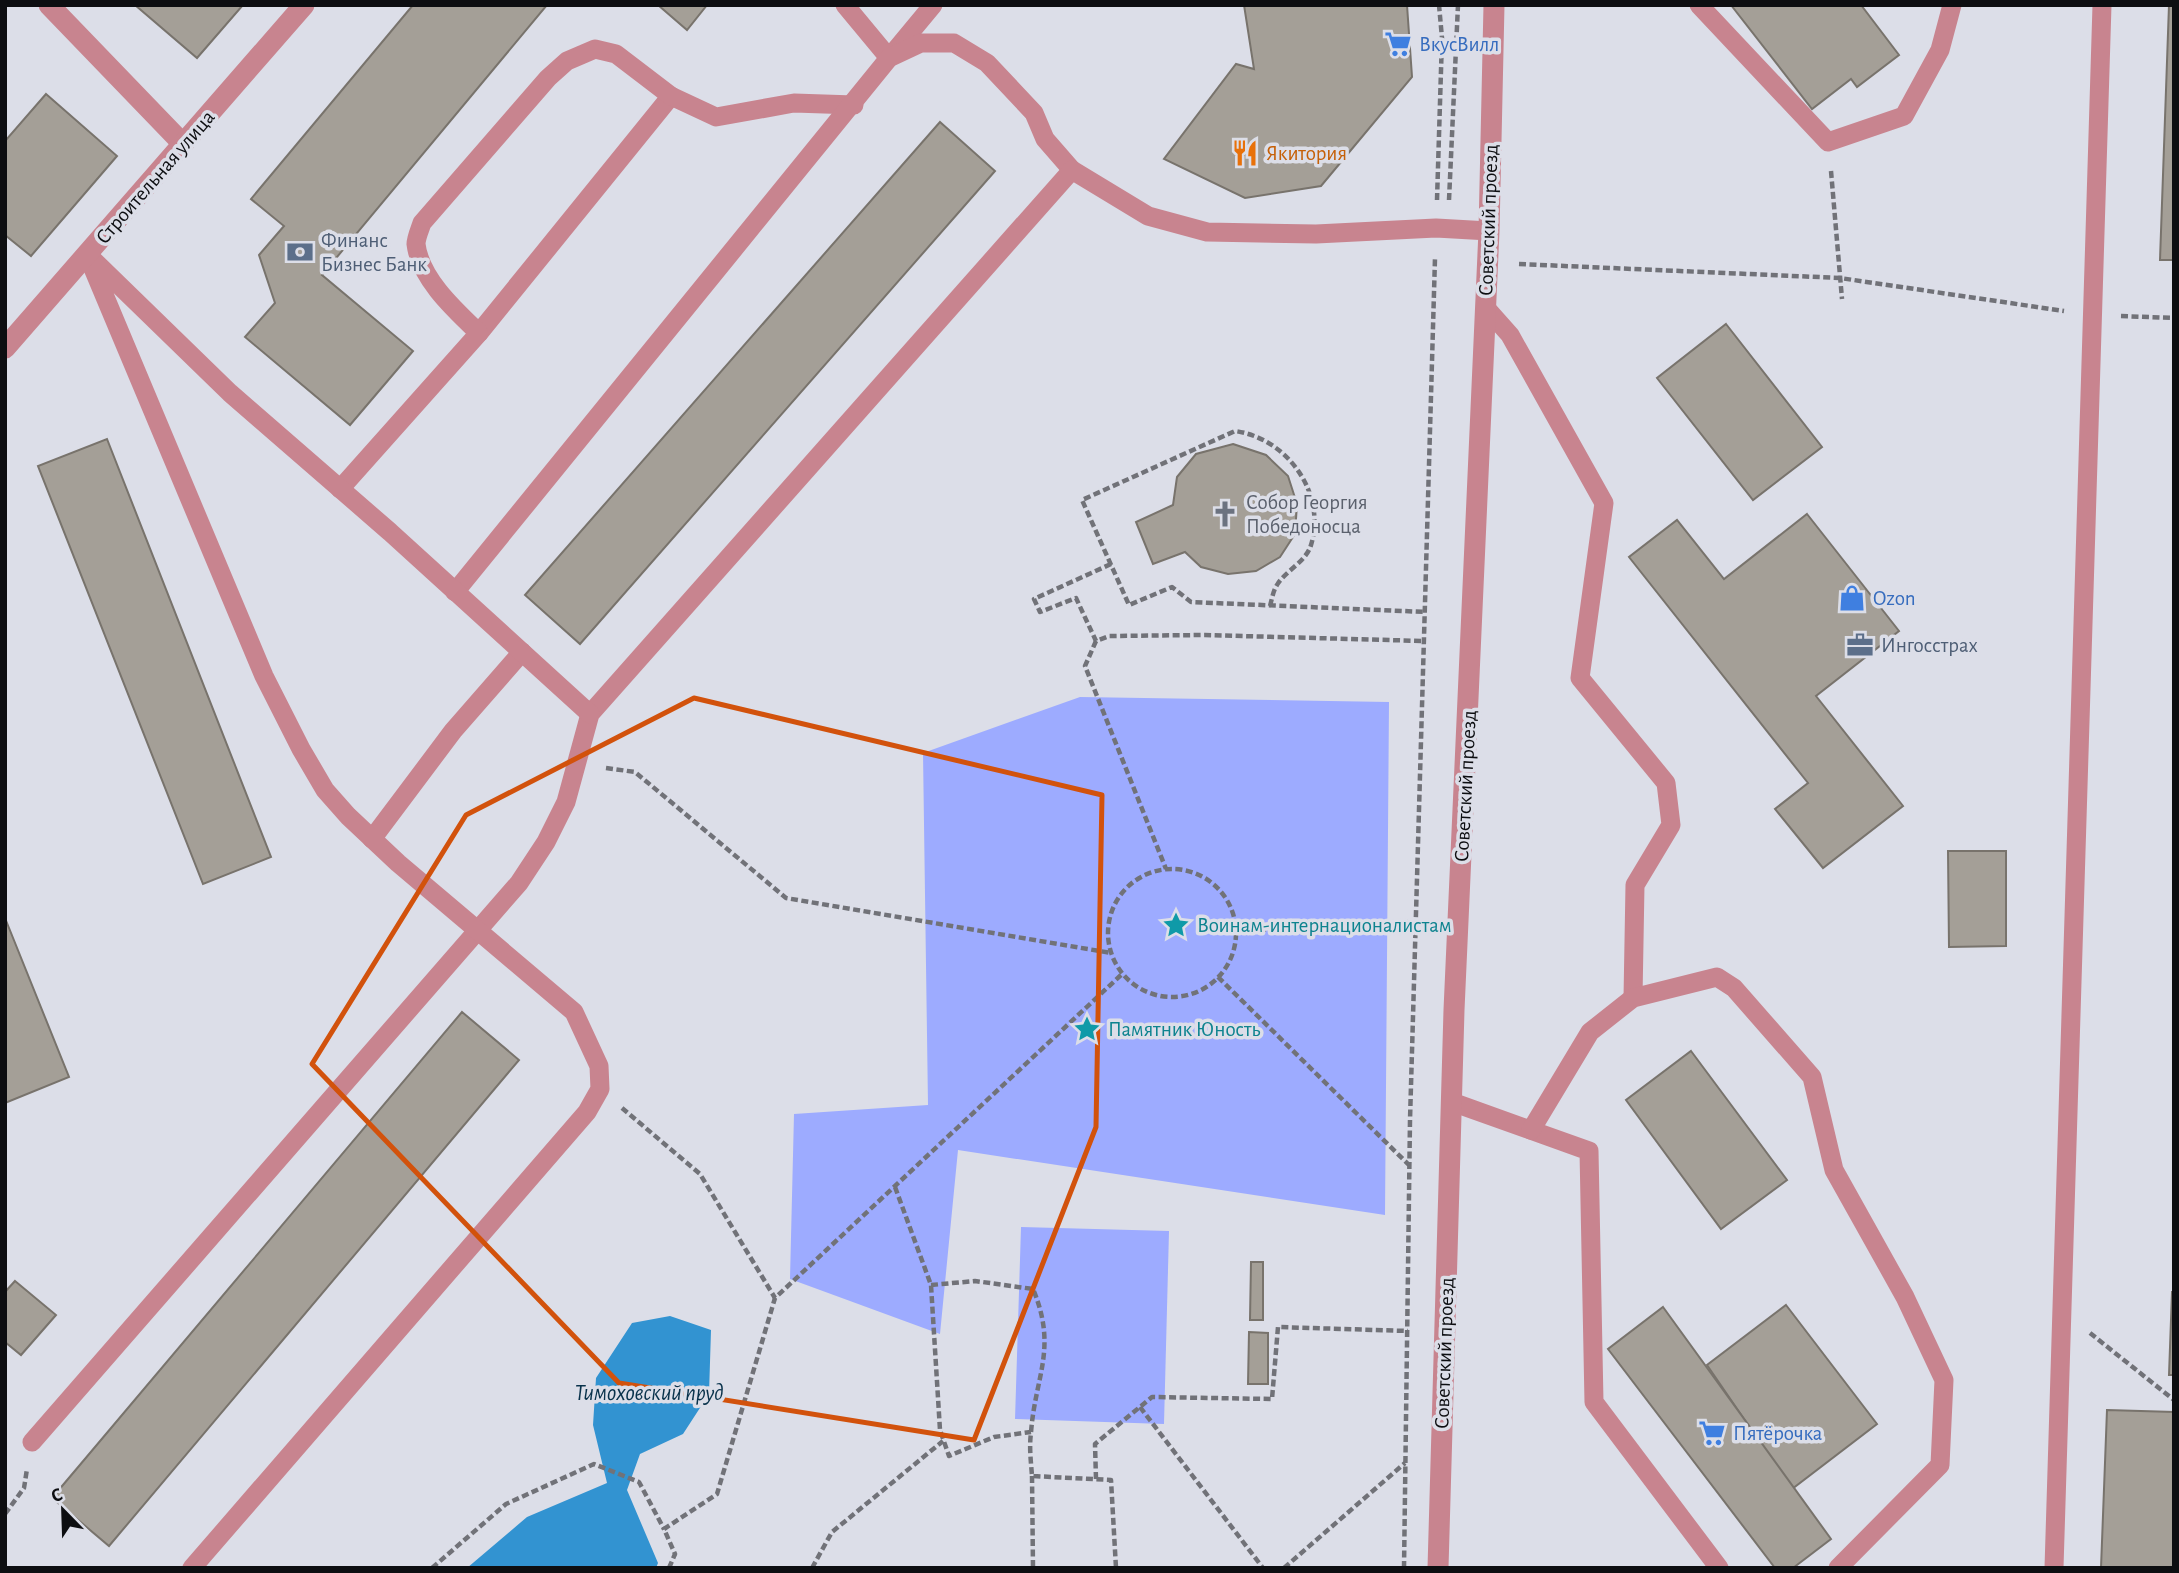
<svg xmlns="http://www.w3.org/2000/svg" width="2179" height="1573" viewBox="0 0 2179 1573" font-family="'Alegreya Sans',sans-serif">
	<rect width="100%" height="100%" fill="#dcdee8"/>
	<!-- green -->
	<g fill="#9dabff">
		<polygon points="1080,697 1389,702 1385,1215 958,1150 940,1334 790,1279 794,1114 928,1105 923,753"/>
		<polygon points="1021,1227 1169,1231 1164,1424 1015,1419"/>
	</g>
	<!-- water -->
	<polygon fill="#3293d1" points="670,1316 711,1330 709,1394 683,1434 640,1454 627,1490 658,1563 656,1568 467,1568 527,1517 607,1483 593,1425 596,1378 632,1323"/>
	<!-- building -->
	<g fill="#a49f97" stroke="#78736c" stroke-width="2">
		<polygon points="135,5 243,5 197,58"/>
		<polygon points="413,5 547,5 322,275 413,351 350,425 245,337 275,303 259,255 284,226 251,199"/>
		<polygon points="658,5 707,5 687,30"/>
		<polygon points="1244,5 1407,5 1412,77 1321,186 1245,198 1164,159 1236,64 1254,69"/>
		<polygon points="1731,5 1861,5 1899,55 1857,87 1851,79 1812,109"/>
		<polygon points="2169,5 2174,5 2174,260 2160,260"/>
		<polygon points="46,94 117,156 31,256 5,235 5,141"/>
		<polygon points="940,122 995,171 580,644 525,595"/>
		<polygon points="1726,324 1822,447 1753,500 1657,378"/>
		<polygon points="107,439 271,857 203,884 38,466"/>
		<polygon points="1233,444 1266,455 1288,476 1297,504 1295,534 1280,557 1256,571 1228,574 1201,567 1185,552 1153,564 1136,522 1173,505 1177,477 1196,454"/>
		<polygon points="1807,514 1899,631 1816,696 1903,806 1823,868 1775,809 1808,783 1629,557 1677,520 1724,579"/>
		<polygon points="1948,851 2006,851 2006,946 1949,947"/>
		<polygon points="5,918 69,1077 5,1103"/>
		<polygon points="462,1012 519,1060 109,1546 52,1498"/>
		<polygon points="1691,1051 1787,1180 1721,1229 1626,1100"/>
		<polygon points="1251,1262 1263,1262 1263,1320 1250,1320"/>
		<polygon points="15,1281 56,1315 21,1355 5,1342 5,1292"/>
		<polygon points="2172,1292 2174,1292 2174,1375 2169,1375"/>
		<polygon points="1786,1305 1877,1424 1792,1489 1707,1365"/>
		<polygon points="1663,1307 1831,1539 1793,1568 1775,1568 1608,1349"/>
		<polygon points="1249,1332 1268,1333 1268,1384 1248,1384"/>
		<polygon points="2107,1410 2174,1412 2174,1568 2101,1568"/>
	</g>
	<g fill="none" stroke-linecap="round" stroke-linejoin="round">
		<!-- path -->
		<g stroke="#717278" stroke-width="4.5" stroke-dasharray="7 3.5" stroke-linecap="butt">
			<polyline points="1831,171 1842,299"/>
			<polyline points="1437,200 1442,38 1439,5"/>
			<polyline points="1449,200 1458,5"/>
			<polyline points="1519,264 1840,278 2064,311"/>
			<polyline points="2121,316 2174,318"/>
			<polyline points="1111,564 1034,599 1040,612 1076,598 1096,641 1109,636 1205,635 1424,641"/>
			<path d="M 1270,606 C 1272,599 1273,591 1277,585 C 1285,571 1306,562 1311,545 C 1327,492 1286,438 1235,431 L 1082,500 L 1129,605 L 1172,587 L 1191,602 L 1426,612"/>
			<polyline points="1096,641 1085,666 1166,869"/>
			<polyline points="606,768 635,772 786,898 1111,953"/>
			<circle cx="1172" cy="933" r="64"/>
			<polyline points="1238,931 1416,921"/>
			<polyline points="1218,977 1409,1165"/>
			<polyline points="622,1108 700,1174 775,1298"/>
			<polyline points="895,1187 931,1285 940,1430 949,1456 994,1437 1031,1432"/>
			<path d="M 931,1285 L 975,1281 L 1033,1289 C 1058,1349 1035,1376 1031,1433 C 1029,1447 1031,1462 1032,1476 L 1111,1480 L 1116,1568"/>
			<polyline points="2090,1333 2174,1400"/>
			<polyline points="1140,1407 1263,1568"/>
			<polyline points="1032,1476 1033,1568"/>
			<polyline points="1096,1479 1095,1444 1152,1397 1272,1399 1278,1327 1408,1331"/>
			<polyline points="5,1514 24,1488 27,1469"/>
			<polyline points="432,1568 506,1504 594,1464 639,1482 664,1529"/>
			<polyline points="669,1568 675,1554 664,1529 717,1494 775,1298 1121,975"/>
			<polyline points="812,1568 832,1532 943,1441"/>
			<polyline points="1284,1568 1405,1463"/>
			<polyline points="1404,1568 1410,1120 1435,258"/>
		</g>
		<!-- lane -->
		<g stroke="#c8848f" stroke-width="19">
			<polyline points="845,5 889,58 933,5"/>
			<polyline points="1699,5 1828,142 1904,116 1940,50 1952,5"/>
			<polyline points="1486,308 1510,335 1604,503 1580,678 1666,783 1671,825 1635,885 1633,998"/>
			<polyline points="479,333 671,96"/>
			<path d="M 340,489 L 479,333 C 456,311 420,279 416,244 C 416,238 420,229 422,223 L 548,78 L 567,61 L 595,49 L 616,54 L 671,96 L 716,117 L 794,103 L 854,105"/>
			<polyline points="455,592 889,58 921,43 954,43 987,63 1034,113 1045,139 1072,170"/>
			<polyline points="372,839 453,731 522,652"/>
			<polyline points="1452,1102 1589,1151 1594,1402 1719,1568"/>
			<polyline points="1531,1130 1590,1032 1633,998 1717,977 1734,988 1812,1077 1834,1170 1905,1297 1944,1380 1940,1465 1838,1568"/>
			<polyline points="32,1442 519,883 546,842 566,802 590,714 1072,170 1148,216 1207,232 1316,234 1436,228 1489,231"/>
			<polyline points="192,1568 587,1112 600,1089 599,1066 574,1012 398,863 348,816 325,790 301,749 264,676 87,254 230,393 390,532 590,714"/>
			<polyline points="2054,1568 2102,5"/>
		</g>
		<!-- street -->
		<g stroke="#c8848f" stroke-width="21">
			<polyline points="49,5 183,144"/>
			<polyline points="5,348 304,5"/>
			<polyline points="1438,1568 1454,1010 1489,231 1494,5"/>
		</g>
	</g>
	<!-- marked area -->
	<path fill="none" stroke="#d2520c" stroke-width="5" stroke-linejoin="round" d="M 694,698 L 1102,795 L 1096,1127 L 974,1440 L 619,1383 L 312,1064 L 466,815 Z"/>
	<!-- icons -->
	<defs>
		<g id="supermarket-bare" transform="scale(2.1)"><path d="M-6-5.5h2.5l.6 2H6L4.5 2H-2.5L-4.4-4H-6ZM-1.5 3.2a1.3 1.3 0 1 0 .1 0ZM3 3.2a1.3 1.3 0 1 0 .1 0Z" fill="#3f7fe0" stroke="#dcdee8" stroke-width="2.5" paint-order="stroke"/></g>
		<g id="restaurant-bare" transform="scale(2.1)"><path d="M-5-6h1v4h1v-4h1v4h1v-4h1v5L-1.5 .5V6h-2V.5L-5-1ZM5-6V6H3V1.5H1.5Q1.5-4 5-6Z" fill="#e8710a" stroke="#dcdee8" stroke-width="2.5" paint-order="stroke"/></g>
		<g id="bank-bare" transform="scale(2.1)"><path d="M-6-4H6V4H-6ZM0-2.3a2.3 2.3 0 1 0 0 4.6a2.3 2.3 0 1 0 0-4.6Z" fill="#5c6f8a" stroke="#dcdee8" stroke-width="2.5" paint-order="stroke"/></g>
		<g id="church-bare" transform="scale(2.1)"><path d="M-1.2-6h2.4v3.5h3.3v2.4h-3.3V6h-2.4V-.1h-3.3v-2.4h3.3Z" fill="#6b7280" stroke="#dcdee8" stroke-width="2.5" paint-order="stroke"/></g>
		<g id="shop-bare" transform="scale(2.1)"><path d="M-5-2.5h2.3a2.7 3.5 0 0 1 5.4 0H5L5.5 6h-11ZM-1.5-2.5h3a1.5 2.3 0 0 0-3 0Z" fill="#3f7fe0" stroke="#dcdee8" stroke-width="2.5" paint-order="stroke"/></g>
		<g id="office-bare" transform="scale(2.1)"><path d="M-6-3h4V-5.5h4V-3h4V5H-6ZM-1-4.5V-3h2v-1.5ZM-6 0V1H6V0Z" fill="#5c6f8a" stroke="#dcdee8" stroke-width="2.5" paint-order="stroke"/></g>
		<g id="sight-bare" transform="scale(2.1)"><path d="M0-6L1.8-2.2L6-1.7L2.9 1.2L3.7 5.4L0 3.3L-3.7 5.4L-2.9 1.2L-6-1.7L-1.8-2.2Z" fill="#0f9aa8" stroke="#dcdee8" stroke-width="2.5" paint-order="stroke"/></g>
	</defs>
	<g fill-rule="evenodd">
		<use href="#supermarket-bare" x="1398" y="44"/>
		<use href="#restaurant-bare" x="1245" y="153"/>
		<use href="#bank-bare" x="300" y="252"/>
		<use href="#church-bare" x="1225" y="514"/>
		<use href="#shop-bare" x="1852" y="598"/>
		<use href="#office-bare" x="1860" y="645"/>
		<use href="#sight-bare" x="1176" y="925"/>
		<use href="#sight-bare" x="1087" y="1029"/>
		<use href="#supermarket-bare" x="1712" y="1433"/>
	</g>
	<g text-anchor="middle" stroke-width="7" stroke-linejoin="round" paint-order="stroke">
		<!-- shop labels -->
		<g font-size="21" fill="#366cbe" stroke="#dcdee8" text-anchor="start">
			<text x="1419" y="51">ВкусВилл</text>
			<text x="1873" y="605">Ozon</text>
			<text x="1733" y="1440">Пятёрочка</text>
		</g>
		<!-- food labels -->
		<g font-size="21" fill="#c56008" stroke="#dcdee8" text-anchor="start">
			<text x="1266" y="160">Якитория</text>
		</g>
		<!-- street labels -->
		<g font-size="21" fill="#0d0e11" stroke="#dcdee8">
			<text transform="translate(155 177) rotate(-49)" y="7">Строительная улица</text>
			<text transform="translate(1488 220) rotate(-88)" y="7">Советский проезд</text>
			<text transform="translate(1465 786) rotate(-87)" y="7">Советский проезд</text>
			<text transform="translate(1444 1353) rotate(-88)" y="7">Советский проезд</text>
		</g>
		<!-- service labels -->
		<g font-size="21" fill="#4e5e75" stroke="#dcdee8" text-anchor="start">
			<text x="321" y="247">Финанс<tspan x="321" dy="24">Бизнес Банк</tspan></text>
			<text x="1881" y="652">Ингосстрах</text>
		</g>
		<!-- worship labels -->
		<g font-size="21" fill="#5b616d" stroke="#dcdee8" text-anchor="start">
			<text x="1246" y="509">Собор Георгия<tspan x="1246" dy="24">Победоносца</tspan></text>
		</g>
		<!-- culture labels -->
		<g font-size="21" fill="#0d838f" stroke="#dcdee8" text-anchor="start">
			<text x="1197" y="932">Воинам-интернационалистам</text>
			<text x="1108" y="1036">Памятник Юность</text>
		</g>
		<!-- water labels -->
		<g font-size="23" font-style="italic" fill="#09324b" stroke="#dcdee8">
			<text x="649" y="1400">Тимоховский пруд</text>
		</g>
	</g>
	<!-- border -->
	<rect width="2179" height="1573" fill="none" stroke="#0d0e11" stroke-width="14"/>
	<!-- north arrow -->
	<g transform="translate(63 1510) rotate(337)" stroke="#dcdee8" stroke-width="5" paint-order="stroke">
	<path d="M0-5L12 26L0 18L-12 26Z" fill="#0d0e11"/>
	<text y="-10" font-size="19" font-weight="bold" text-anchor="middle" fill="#0d0e11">С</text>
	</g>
</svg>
